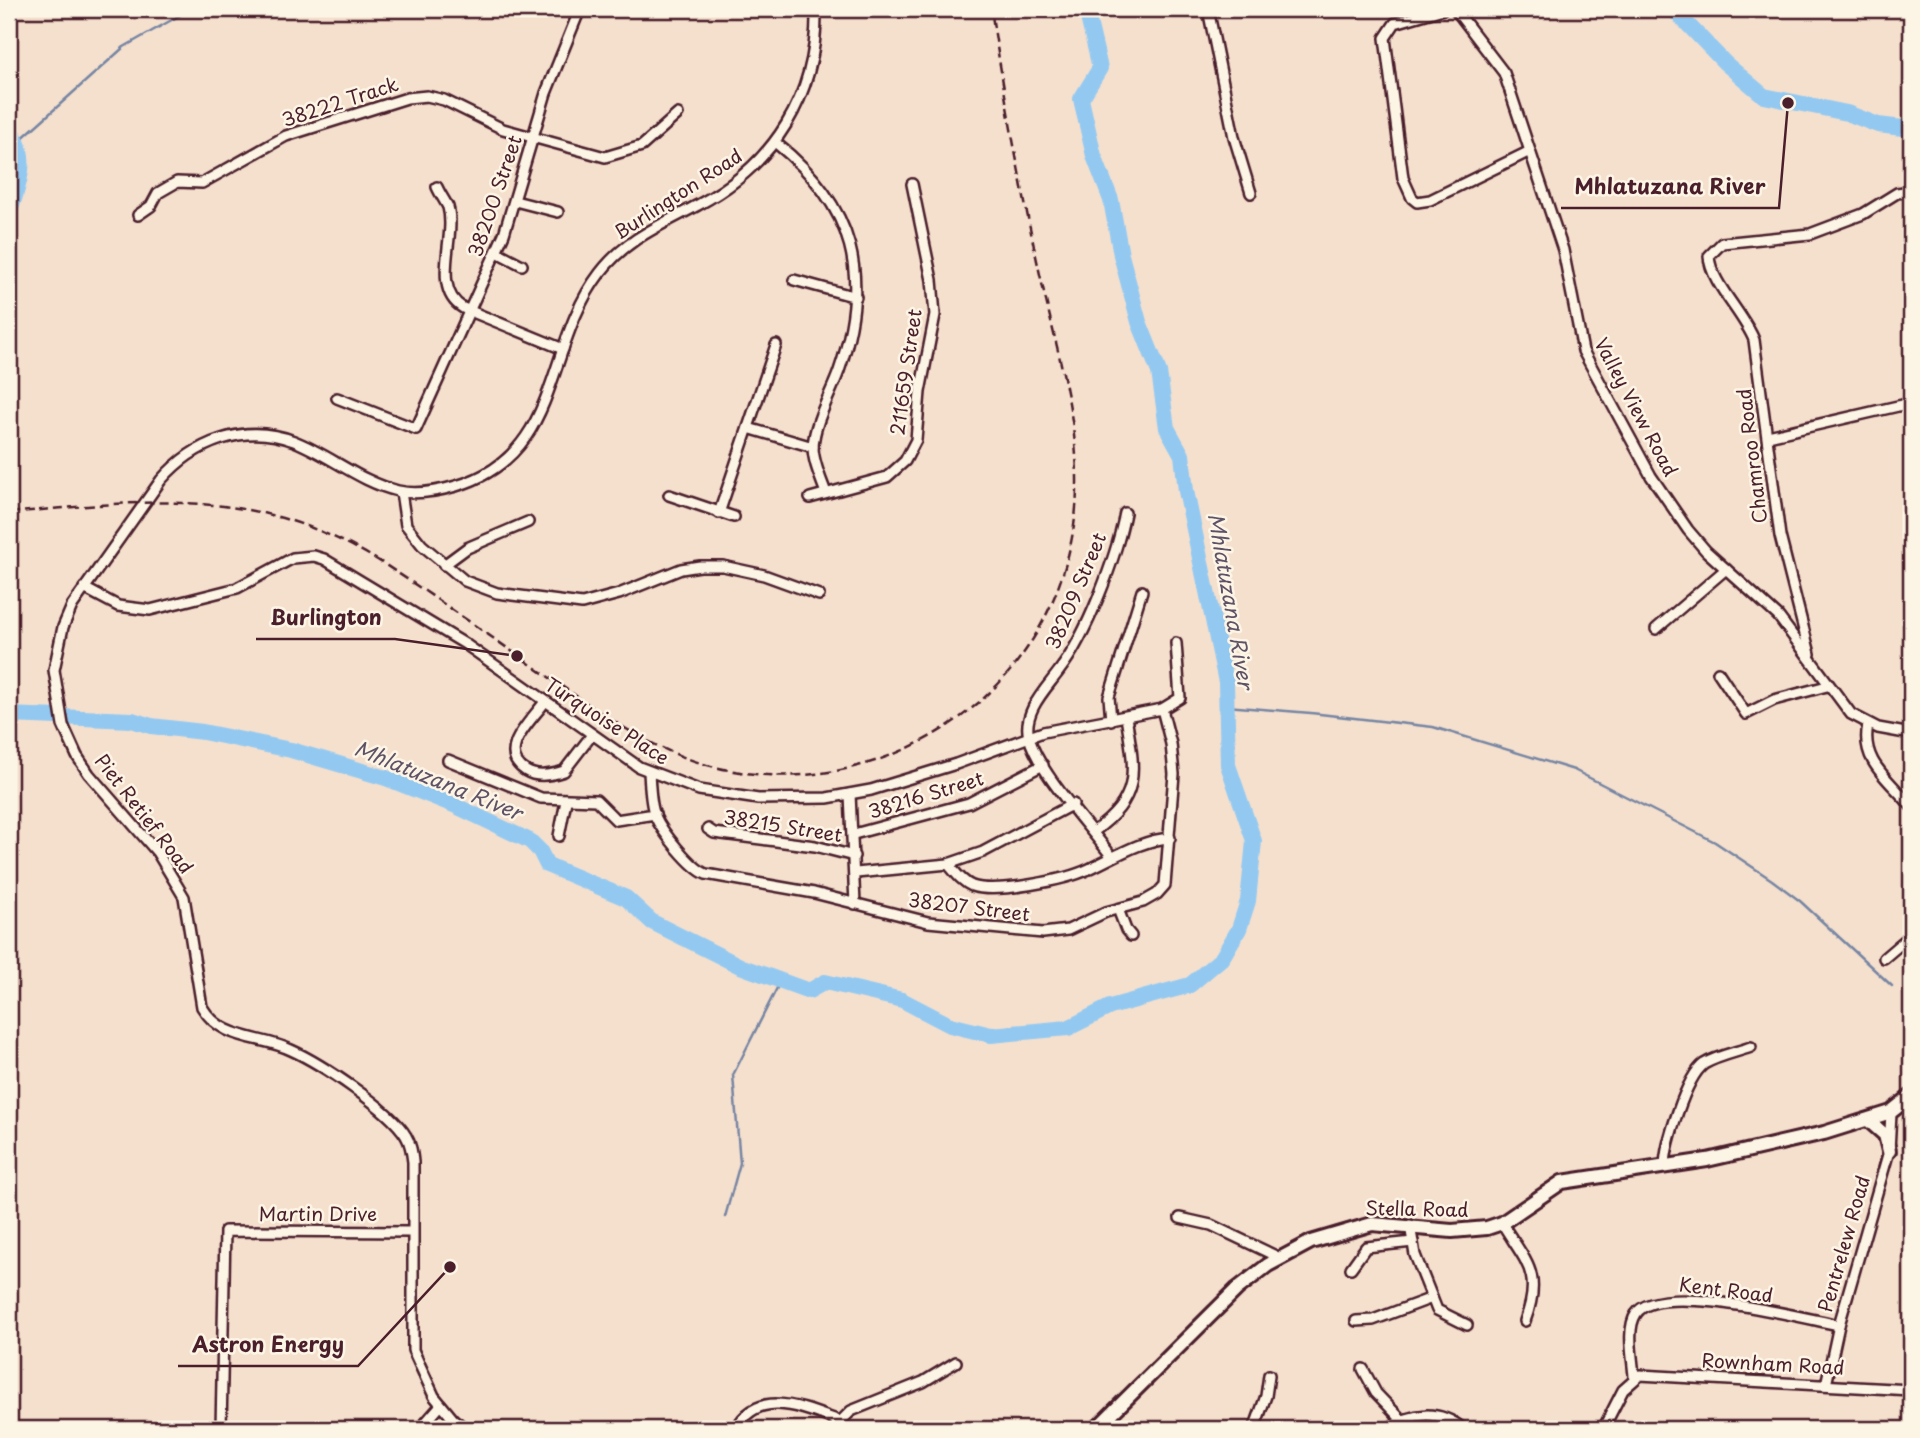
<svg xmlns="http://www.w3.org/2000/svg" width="1920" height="1438" viewBox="0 0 1920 1438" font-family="'Playpen Sans',sans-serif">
	<rect width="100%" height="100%" fill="#f5e0ce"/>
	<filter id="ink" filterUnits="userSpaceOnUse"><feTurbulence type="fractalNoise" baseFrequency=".0143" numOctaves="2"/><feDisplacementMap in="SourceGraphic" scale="14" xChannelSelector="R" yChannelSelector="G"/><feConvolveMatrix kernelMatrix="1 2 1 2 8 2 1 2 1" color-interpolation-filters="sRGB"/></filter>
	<g filter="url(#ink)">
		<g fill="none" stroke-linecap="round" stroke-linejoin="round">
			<!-- stream -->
			<g stroke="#7685a2" stroke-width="2.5">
				<polyline points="19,141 124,47 191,9"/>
				<polyline points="1226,706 1311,713 1433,727 1574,770 1715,842 1772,880 1800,901 1892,986"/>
				<polyline points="725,1217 740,1163 733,1075 780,982"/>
			</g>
			<!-- river -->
			<g stroke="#93c9f1" stroke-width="16">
				<polyline points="1673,9 1725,63 1764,96 1847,113 1878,125 1911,129"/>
				<path d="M 9,128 C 31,156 19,184 9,214"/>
				<polyline points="9,715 132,720 151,726 203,732 291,750 386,778 454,805 530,841 540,851 547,865 626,898 652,922 740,966 809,991 825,982 902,1000 950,1025 991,1035 1068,1028 1110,1007 1190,985 1222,958 1239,929 1248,901 1254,841 1228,765 1226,682 1186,491 1182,455 1167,428 1159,372 1139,322 1121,255 1111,200 1094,156 1081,99 1100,68 1086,9"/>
			</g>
			<!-- street casing -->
			<g stroke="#4a1f2b" stroke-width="14">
				<g id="street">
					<polyline points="1208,9 1234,137 1251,193"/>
					<polyline points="1443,9 1395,23 1385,38 1403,178 1412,198 1417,202 1430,200 1530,151"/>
					<polyline points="1455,9 1504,73 1563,250 1583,351 1651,476 1688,530 1706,551 1778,616 1851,714 1878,728 1911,734"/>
					<path d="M 776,143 C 855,206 872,276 839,371 C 831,394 814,422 813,447 C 813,462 821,479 826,493"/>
					<path d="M 437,187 C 440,194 445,201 448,207 C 457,238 430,288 463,308 L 563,349"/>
					<polyline points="515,201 558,212"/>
					<polyline points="138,215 151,206 158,193 177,182 202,183 286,136 407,98 427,96 444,100 503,129 605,157 642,146 678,114"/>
					<polyline points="497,252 522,265"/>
					<polyline points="794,280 856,297"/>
					<polyline points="337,398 416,429 504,234 546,93 580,9"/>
					<polyline points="748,428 813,447"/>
					<polyline points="1768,436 1911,403"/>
					<polyline points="401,492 406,525 422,545 465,581 497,593 582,604 619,594 681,569 700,566 723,566 764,575 819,595"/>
					<polyline points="669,495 734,517"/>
					<polyline points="810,498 887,477 905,461 916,440 920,392 935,315 932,280 912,184"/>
					<polyline points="719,513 776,345"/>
					<polyline points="444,565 467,548 528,522"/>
					<polyline points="84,588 118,606 150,610 237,588 293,558 314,556 324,559 465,644 639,767 699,790 758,799 827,798 871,790 956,764 1043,732 1162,709 1180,698 1176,643"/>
					<polyline points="1656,629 1726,569"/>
					<path d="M 1810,654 L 1780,536 L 1754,340 C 1744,314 1710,282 1709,256 L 1722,243 L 1810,234 L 1863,214 L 1897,193 L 1911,191"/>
					<polyline points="1718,672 1746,714 1774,700 1827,686"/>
					<path d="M 544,703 C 530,722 496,752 526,771 C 537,778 552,775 564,771 L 591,736"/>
					<polyline points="1111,720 1109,697 1142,591"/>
					<path d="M 1868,725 C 1860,762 1889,779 1911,806"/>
					<polyline points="448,760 541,798 596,800 616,820 655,814"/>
					<path d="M 649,772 C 650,787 650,803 655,816 C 662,832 691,868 706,874 L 814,893 L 928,922 L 1043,933 L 1068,930 L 1106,912 L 1143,902 L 1157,894 L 1165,885 L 1174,774 L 1171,744 L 1162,709"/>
					<polyline points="850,794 855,904"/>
					<polyline points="708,829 714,833 815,846 854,856"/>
					<path d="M 1093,832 C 1142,797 1135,771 1126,717"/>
					<polyline points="854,834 969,803 1043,765"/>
					<polyline points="559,836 566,801"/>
					<path d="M 1112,857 C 1089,826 1038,772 1029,737 C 1022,712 1046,689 1059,671 C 1087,635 1116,558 1125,513"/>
					<path d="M 948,864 C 955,872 962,882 972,886 C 996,894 1066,880 1089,869 C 1115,857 1141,840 1170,838"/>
					<polyline points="856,873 948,864 983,852 1073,804"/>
					<polyline points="1118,909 1126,930 1131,936"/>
					<polyline points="1884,958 1911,935"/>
					<path d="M 1665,1167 C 1665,1145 1686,1077 1704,1064 C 1717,1056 1737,1052 1751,1047"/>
					<polyline points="1180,1218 1211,1225 1280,1258"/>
					<path d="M 1502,1223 C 1526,1263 1543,1273 1525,1321"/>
					<polyline points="1410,1225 1415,1255 1437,1310 1467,1325"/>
					<polyline points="1351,1268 1366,1247 1413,1242"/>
					<polyline points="1356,1321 1373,1320 1432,1298"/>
					<polyline points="1363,1369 1376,1393 1402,1420"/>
					<path d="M 1634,1377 C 1633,1359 1626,1329 1636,1314 C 1657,1280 1802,1318 1839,1325"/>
					<polyline points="1826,1385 1839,1325 1889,1151 1891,1112"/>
					<polyline points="1111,1415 1118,1429"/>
					<polyline points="221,1429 225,1231 411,1232"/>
					<polyline points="420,1429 441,1405"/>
					<path d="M 466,1429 L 453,1419 L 434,1396 L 413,1350 L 413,1162 C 412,1153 411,1144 406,1136 C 390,1109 320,1063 291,1050 C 259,1035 222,1041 202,1007 L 184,897 L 157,852 L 89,774 L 77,756 L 63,725 L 54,670 L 63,627 L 72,606 L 161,480 C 194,442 244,422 294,441 C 330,455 360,482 398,491 C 416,495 439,491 456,486 C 563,455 543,347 600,273 C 626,239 661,225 698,205 C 774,165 818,95 816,9"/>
					<path d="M 736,1429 C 758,1387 803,1408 839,1421"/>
					<polyline points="833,1429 851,1411 923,1382 956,1362"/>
					<polyline points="1254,1429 1266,1396 1269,1375"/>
					<path d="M 1387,1429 C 1412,1412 1439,1409 1463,1429"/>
					<polyline points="1603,1429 1623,1390 1640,1375 1911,1390"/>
				</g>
			</g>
			<!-- secondary casing -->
			<g stroke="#4a1f2b" stroke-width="18">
				<g id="secondary">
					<polyline points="1868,1120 1885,1135 1889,1151"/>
					<polyline points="1096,1429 1237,1289 1268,1265 1311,1242 1372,1224 1452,1231 1487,1228 1502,1223 1562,1182 1707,1160 1824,1133 1891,1112 1911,1096"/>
				</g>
			</g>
			<!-- street -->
			<use href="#street" stroke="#fcf5e5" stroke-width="9"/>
			<!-- secondary -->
			<use href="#secondary" stroke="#fcf5e5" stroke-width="12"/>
			<!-- rail -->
			<path stroke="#4a1f2b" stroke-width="2.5" stroke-dasharray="10 5" stroke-linecap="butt" d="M 9,513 C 151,500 256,485 384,564 C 441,601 497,641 553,680 C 595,709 637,740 686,758 C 786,795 896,772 977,704 C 1040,651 1076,569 1077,487 C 1078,417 1056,347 1041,279 C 1021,189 1005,99 991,9"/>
		</g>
	</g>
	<g text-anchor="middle" stroke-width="5" stroke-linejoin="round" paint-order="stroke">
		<!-- street labels -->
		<g font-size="19" fill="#4a1f2b" stroke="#fcf5e5">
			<text transform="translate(340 102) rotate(-18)" y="7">38222 Track</text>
			<text transform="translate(678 194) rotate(-33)" y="7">Burlington Road</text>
			<text transform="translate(495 196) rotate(-71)" y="7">38200 Street</text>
			<text transform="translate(906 372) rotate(-82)" y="7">211659 Street</text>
			<text transform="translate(1636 407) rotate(62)" y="7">Valley View Road</text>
			<text transform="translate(1752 456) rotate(-97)" y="7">Chamroo Road</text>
			<text transform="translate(1076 591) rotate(-67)" y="7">38209 Street</text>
			<text transform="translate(607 721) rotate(33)" y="7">Turquoise Place</text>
			<text transform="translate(926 795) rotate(-17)" y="7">38216 Street</text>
			<text transform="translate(144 814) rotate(52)" y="7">Piet Retief Road</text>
			<text transform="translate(783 826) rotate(9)" y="7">38215 Street</text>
			<text transform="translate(969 907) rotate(7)" y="7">38207 Street</text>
			<text transform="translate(1417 1209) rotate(1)" y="7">Stella Road</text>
			<text x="318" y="1221">Martin Drive</text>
			<text transform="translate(1844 1244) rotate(-74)" y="7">Pentrelew Road</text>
			<text transform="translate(1726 1290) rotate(7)" y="7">Kent Road</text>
			<text transform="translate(1773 1364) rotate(3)" y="7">Rownham Road</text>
		</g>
		<!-- water labels -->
		<g font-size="21" font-style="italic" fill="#605266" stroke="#fcf5e5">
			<text transform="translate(1230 601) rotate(80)" y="7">Mhlatuzana River</text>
			<text transform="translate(438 781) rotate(22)" y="7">Mhlatuzana River</text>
		</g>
	</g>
	<!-- callouts -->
	<path fill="none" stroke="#4a1f2b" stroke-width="2.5" d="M1788 103L1779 208H1561M517 656L395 639H256M450 1267L358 1366H178"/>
	<g fill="#4a1f2b" stroke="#fcf5e5" stroke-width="2.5">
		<circle cx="1788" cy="103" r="7"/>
		<circle cx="517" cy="656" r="7"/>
		<circle cx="450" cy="1267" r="7"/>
	</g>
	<g font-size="21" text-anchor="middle" font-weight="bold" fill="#4a1f2b" stroke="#fcf5e5" stroke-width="5" stroke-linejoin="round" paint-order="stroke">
		<text x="1670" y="194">Mhlatuzana River</text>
		<text x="326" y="625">Burlington</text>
		<text x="268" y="1352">Astron Energy</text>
	</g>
	<!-- margin -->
	<rect width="1920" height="1438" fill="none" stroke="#fcf5e5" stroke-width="35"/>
	<rect x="18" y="18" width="1885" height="1403" fill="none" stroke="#4a1f2b" stroke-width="2.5" filter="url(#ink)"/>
</svg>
